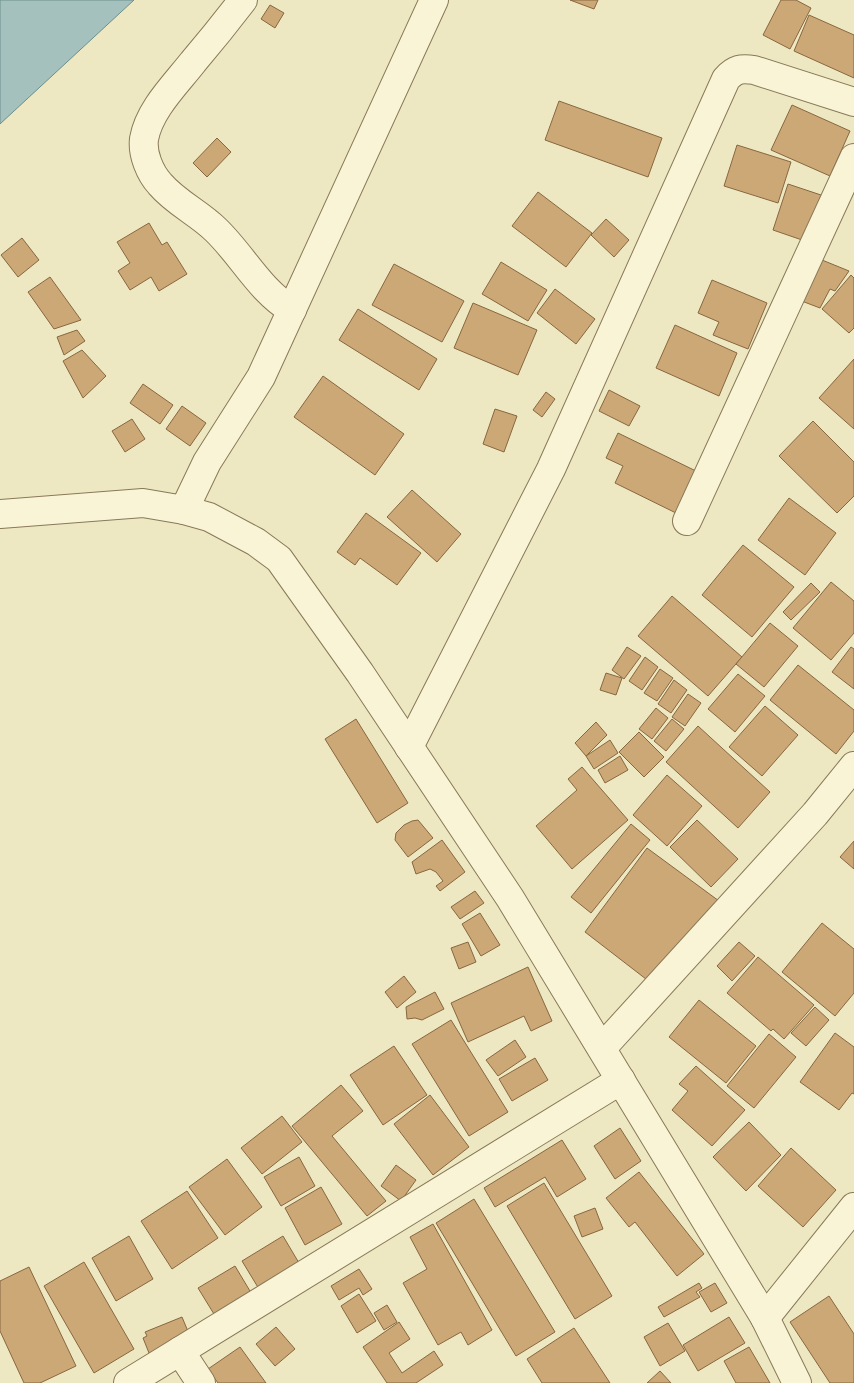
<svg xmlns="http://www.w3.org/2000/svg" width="854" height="1383" viewBox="0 0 854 1383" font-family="Bitter,serif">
	<rect width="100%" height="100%" fill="#eee8c2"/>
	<!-- water -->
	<polygon fill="#a4c1bd" stroke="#6b8f8b" points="0,0 134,0 0,124"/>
	<!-- building -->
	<g fill="#cda877" stroke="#87673f">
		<polygon points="570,0 598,0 594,9"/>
		<polygon points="781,0 796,0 811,8 790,49 763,35"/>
		<polygon points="270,5 284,13 275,28 261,19"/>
		<polygon points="809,15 854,35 854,78 794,51"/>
		<polygon points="559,101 662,138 648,177 545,140"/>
		<polygon points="792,105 850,131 830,176 771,150"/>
		<polygon points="217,138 231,152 207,177 193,163"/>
		<polygon points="737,145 791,162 778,203 724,186"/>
		<polygon points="788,184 821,195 805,241 773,230"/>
		<polygon points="538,192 592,233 566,267 512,226"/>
		<polygon points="606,219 629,240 614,257 591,235"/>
		<polygon points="149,223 162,245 167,242 187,274 159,291 151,277 130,290 118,271 130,263 117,242"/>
		<polygon points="22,238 39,260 18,277 1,255"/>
		<polygon points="822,260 849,271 835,291 830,289 820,308 799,300"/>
		<polygon points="501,262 547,290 528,321 482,294"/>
		<polygon points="394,264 464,301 442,342 372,305"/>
		<polygon points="851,275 854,278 854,328 849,333 822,309"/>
		<polygon points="50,277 81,320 54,329 28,292"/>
		<polygon points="712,280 767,303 748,349 713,335 719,322 698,313"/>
		<polygon points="555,289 595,319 576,344 537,313"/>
		<polygon points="473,303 537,330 518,375 454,348"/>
		<polygon points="358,309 437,359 419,390 339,340"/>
		<polygon points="675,325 737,353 719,396 656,368"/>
		<polygon points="77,330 85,341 64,355 57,337"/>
		<polygon points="82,350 106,376 83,398 63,361"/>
		<polygon points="854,359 854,429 819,398"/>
		<polygon points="323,376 404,434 375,475 294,417"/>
		<polygon points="143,384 173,405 160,424 130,403"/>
		<polygon points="609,390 640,406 629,426 599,411"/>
		<polygon points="546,392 555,399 542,417 533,410"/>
		<polygon points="182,406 206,423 190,446 166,429"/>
		<polygon points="495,409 517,416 504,452 483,444"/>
		<polygon points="132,419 145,439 125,452 112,431"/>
		<polygon points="813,421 854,462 854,496 837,513 779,456"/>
		<polygon points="618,433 698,472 678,514 615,483 623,466 606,458"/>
		<polygon points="412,490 461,534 437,562 387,517"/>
		<polygon points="789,498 836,533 805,575 758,540"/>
		<polygon points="366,513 421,553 397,585 360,558 355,565 337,552"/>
		<polygon points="743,545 794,587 752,637 702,595"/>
		<polygon points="831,582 854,601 854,633 831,660 793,628"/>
		<polygon points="811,583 820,592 791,620 783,612"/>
		<polygon points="672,596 742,657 708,696 638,636"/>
		<polygon points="770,623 798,646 764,687 736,664"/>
		<polygon points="627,647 641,656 624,679 612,670"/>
		<polygon points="851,647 854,649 854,689 832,672"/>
		<polygon points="645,657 658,667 642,690 629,681"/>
		<polygon points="798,665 854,710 854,731 836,754 770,700"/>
		<polygon points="660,669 673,678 657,701 644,693"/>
		<polygon points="606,673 622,678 616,695 600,690"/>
		<polygon points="738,674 765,696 735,732 708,709"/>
		<polygon points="674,680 687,690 671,713 658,704"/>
		<polygon points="688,694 701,703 685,726 672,717"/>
		<polygon points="765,706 798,735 762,776 729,747"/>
		<polygon points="656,708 668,718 652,739 639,729"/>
		<polygon points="356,719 408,803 377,823 325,739"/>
		<polygon points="672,719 684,729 666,751 654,741"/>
		<polygon points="596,722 607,735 586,756 575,743"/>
		<polygon points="698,726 770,792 738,828 666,762"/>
		<polygon points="639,732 664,757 644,777 619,752"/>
		<polygon points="610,740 618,753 594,769 586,756"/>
		<polygon points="620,756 628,770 605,783 598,770"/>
		<polygon points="582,767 628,820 572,869 536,826 577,790 568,779"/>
		<polygon points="667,775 702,806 667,846 633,815"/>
		<polygon points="418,820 433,838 408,857 395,840 396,833 404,825 412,821"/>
		<polygon points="697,820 738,859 711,887 670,847"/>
		<polygon points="631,824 650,840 591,913 571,897"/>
		<polygon points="442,840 465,872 440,891 436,886 443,881 436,872 430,869 416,874 412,862"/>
		<polygon points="854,841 854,869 840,857"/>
		<polygon points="647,848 719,901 655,986 585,932"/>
		<polygon points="475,891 484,903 460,919 451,907"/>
		<polygon points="480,913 500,945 481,956 462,924"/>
		<polygon points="822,923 854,949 854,993 835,1016 782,972"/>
		<polygon points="468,942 476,962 459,969 451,948"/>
		<polygon points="739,942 755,956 732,981 717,966"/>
		<polygon points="758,957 814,1005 784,1039 773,1029 771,1031 727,993"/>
		<polygon points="528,967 552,1021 531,1031 524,1016 468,1042 451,1003"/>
		<polygon points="404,976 416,992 397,1008 385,992"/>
		<polygon points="435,992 444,1009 422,1020 415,1018 407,1019 406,1007"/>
		<polygon points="699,1000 756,1046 726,1083 669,1037"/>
		<polygon points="815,1007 829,1020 806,1046 791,1033"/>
		<polygon points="451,1020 508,1112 469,1136 412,1044"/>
		<polygon points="835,1033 854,1047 854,1094 852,1093 839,1110 800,1082"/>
		<polygon points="769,1034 796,1057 754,1108 727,1086"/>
		<polygon points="515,1040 526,1057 498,1076 486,1060"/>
		<polygon points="394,1046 427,1095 383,1125 350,1075"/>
		<polygon points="535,1058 548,1080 512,1101 499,1079"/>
		<polygon points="696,1066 745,1110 712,1146 672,1110 688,1091 679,1084"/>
		<polygon points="341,1085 363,1111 332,1136 386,1201 367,1216 292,1126"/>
		<polygon points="430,1095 469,1147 433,1175 394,1124"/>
		<polygon points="282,1116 302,1142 262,1174 241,1148"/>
		<polygon points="749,1122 781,1155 746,1191 713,1157"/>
		<polygon points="620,1128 641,1161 615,1179 594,1146"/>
		<polygon points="562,1140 586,1179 557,1197 545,1177 495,1207 484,1188"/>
		<polygon points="791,1148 836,1190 803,1227 758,1186"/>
		<polygon points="299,1157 315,1186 281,1206 264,1177"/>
		<polygon points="227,1159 262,1207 225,1235 189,1187"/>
		<polygon points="396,1165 416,1180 401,1201 381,1186"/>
		<polygon points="639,1172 704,1254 677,1276 635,1222 629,1227 606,1198"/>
		<polygon points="544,1183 612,1296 575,1319 507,1206"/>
		<polygon points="321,1187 342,1224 305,1245 285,1208"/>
		<polygon points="187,1191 218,1238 172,1269 141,1221"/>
		<polygon points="474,1199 555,1332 516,1356 436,1223"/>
		<polygon points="595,1208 603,1229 582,1237 574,1216"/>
		<polygon points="433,1224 492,1330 468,1345 461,1332 438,1345 403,1283 427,1269 410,1237"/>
		<polygon points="129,1236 153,1279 116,1301 92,1258"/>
		<polygon points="283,1236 299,1263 259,1289 242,1261"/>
		<polygon points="84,1262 134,1349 94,1373 44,1286"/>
		<polygon points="235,1266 253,1296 217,1319 198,1288"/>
		<polygon points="29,1267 76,1366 40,1383 24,1383 0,1331 0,1281"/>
		<polygon points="359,1269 372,1289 363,1295 359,1288 339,1300 331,1286"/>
		<polygon points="699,1283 702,1288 696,1292 700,1297 664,1317 658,1307"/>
		<polygon points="715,1283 727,1303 711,1312 699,1292"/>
		<polygon points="359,1294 376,1321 357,1333 341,1306"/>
		<polygon points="829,1296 854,1334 854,1383 830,1383 790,1322"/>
		<polygon points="387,1305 397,1322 384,1330 374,1313"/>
		<polygon points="182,1317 192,1341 151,1358 143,1338 147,1336 145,1332"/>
		<polygon points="729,1317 745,1343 698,1371 683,1345"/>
		<polygon points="399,1322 410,1339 389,1353 402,1373 434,1351 443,1365 416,1383 387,1383 363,1347"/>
		<polygon points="668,1323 685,1351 660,1366 644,1337"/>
		<polygon points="276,1327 295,1349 275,1366 256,1344"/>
		<polygon points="574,1328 610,1383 542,1383 527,1359"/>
		<polygon points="240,1347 266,1383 218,1383 208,1369"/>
		<polygon points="749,1347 770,1383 736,1383 724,1361"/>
		<polygon points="660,1371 671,1383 647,1383"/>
	</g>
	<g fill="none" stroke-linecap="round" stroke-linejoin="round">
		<!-- minor casing -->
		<g stroke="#887959" stroke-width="30">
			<g id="minor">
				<path d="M 243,0 C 227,21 210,42 193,62 C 175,85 149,110 144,139 C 142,154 150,173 160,184 C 176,203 199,213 216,230 C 243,256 259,290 292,310"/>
				<polyline points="184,510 207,462 261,377 434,0"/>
				<polyline points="0,514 143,503 184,510 209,517 256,542 279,559 360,673 510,898 765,1318 797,1383"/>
				<polyline points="687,521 854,158"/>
				<path d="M 409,747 L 551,469 L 726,79 C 735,69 741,68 754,70 L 854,102"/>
				<polyline points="602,1048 815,814 854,766"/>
				<polyline points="765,1318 854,1207"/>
				<polyline points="180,1351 201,1383"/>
				<polyline points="128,1383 621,1080"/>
			</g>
		</g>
		<!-- minor -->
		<use href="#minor" stroke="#f9f4d5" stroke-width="28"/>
	</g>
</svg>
